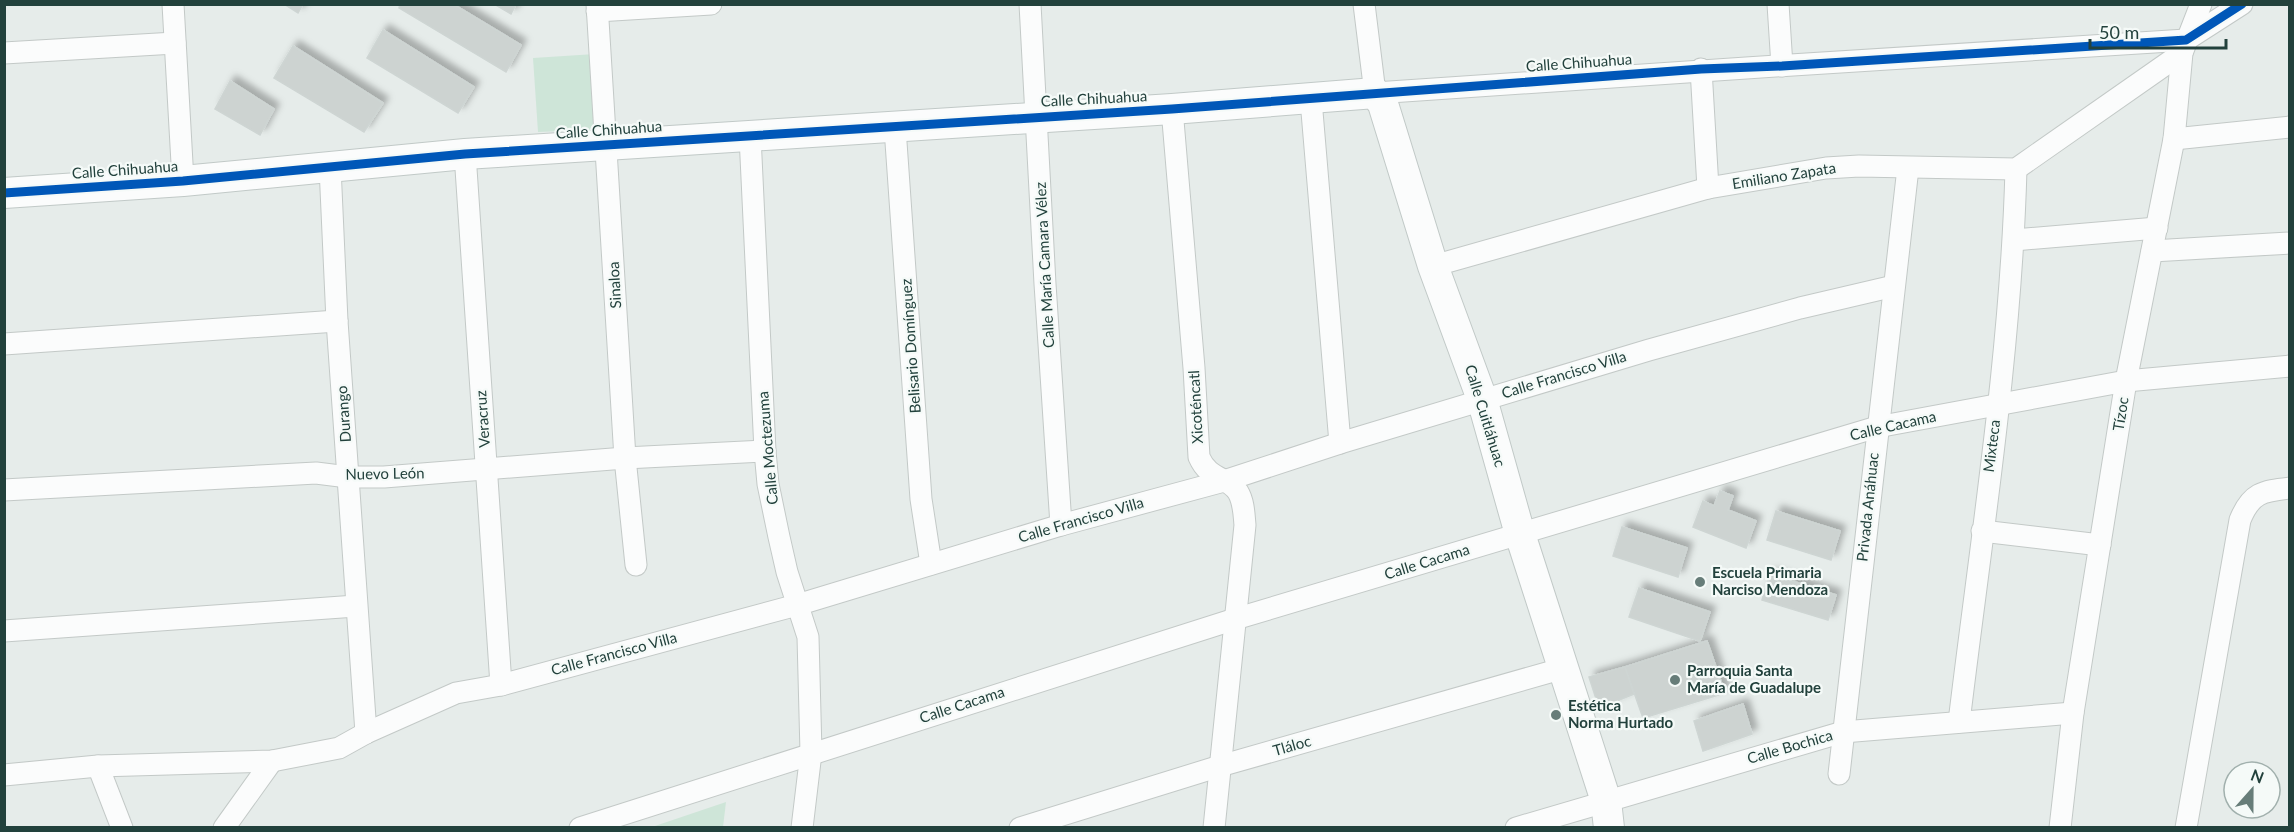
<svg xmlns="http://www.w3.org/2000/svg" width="2294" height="832" viewBox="0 0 2294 832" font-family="Lato,sans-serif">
	<defs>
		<filter id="shadow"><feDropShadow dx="5.5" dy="-5.5" stdDeviation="3" flood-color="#0004"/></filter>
	</defs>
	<rect width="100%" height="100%" fill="#e6ecea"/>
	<!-- green -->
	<g fill="#cee5d8">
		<polygon points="595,54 599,122 590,130 538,132 533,58"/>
		<polygon points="726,802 723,827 652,827"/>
	</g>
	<!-- building -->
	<g fill="#cdd3d1" stroke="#ced5d3" stroke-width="1.5" filter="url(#shadow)">
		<polygon points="284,4 303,4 298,13"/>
		<polygon points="400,4 453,4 521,45 506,72 399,8"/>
		<polygon points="494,4 516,4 511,14"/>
		<polygon points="383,30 474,87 458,113 367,58"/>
		<polygon points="293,46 383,103 364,132 274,78"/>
		<polygon points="230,81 274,109 260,135 215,109"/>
		<polygon points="1720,491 1733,496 1728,510 1756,521 1746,548 1693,527 1703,501 1714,506"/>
		<polygon points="1776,511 1840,531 1831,560 1767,540"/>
		<polygon points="1622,527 1687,548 1678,577 1613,556"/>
		<polygon points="1770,574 1836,595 1828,620 1762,600"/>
		<polygon points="1639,588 1710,612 1700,641 1629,617"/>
		<polygon points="1707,641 1725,693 1643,718 1625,667"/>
		<polygon points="1625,667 1634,694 1599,708 1589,677"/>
		<polygon points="1743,704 1752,734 1703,751 1694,721"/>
	</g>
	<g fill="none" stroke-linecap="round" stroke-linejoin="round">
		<!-- street casing -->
		<g stroke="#c3c9c7" stroke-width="23">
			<g id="street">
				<polyline points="173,4 183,181"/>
				<polyline points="597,4 625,458 636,565"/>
				<polyline points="1030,4 1045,284 1061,525"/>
				<path d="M 1364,4 L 1375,93 C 1645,73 1916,58 2186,40 L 2242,4"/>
				<polyline points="1778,4 1782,66"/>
				<polyline points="597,11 711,4"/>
				<polyline points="4,53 175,43"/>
				<polyline points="1701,69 1708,188"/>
				<polyline points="1311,100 1340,443"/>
				<path d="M 1172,109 L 1194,368 L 1199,457 C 1209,480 1227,476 1238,492 C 1244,502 1244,515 1245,525 L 1214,828"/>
				<polyline points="895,128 921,499 931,564"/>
				<polyline points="750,136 765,451 768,484 779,537 787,572 808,637 811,753 802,828"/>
				<polyline points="2174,139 2290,127"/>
				<polyline points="465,154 501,685"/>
				<polyline points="330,167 337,321 366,733"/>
				<polyline points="2014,240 2157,228"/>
				<polyline points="2152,251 2290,243"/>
				<polyline points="1433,266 1708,188 1826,168 1859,166 2016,169 2182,53"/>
				<polyline points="4,344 337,321"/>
				<polyline points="4,490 316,473 348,477 384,477 625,458 765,451"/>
				<polyline points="1982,531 2100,545"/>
				<polyline points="4,631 356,606"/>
				<path d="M 1959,722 C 1981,539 2011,354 2016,169"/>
				<polyline points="98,766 122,828"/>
				<polyline points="1839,774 1908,168"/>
				<polyline points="4,775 98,766 272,761 339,748 366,733 456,693 501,685 797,605 1061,525 1224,481 1340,443 1649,350 1800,308 1894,286"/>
				<polyline points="224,828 272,761"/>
				<polyline points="580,828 1235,619 1877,427 2126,381 2290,366"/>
				<polyline points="1020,828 1220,766 1564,668"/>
				<polyline points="1516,828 1843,732 2073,713"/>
				<polyline points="2060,828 2073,713 2126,381 2174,139 2182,53 2201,4"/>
				<path d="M 2186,828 L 2240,520 C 2251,493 2262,491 2290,488"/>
			</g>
		</g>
		<!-- secondary casing -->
		<g stroke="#c1c9c7" stroke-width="32">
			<polyline id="secondary" points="4,193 183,181 465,154 1172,109 1375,93 1383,104 1433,266 1482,399 1520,534 1606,801 1609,828"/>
		</g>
		<!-- street -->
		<use href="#street" stroke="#fbfcfc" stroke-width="21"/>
		<!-- secondary -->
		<use href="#secondary" stroke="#fbfcfc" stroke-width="30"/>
		<!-- cycleway casing -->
		<g stroke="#f5faf8" stroke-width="13">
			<polyline id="cycleway" points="4,193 183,181 465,154 1172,109 1701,69 1782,66 2186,40 2242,4"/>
		</g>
		<!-- cycleway -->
		<use href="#cycleway" stroke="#0057b8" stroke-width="9"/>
	</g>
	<!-- markers -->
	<g fill="#677d79" stroke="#f5faf8" stroke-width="2">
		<circle cx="1700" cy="582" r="6"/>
		<circle cx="1675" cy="680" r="6"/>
		<circle cx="1556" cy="715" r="6"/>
	</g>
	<g text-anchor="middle" stroke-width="4.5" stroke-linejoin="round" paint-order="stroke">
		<!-- street labels -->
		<g font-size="15" fill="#22413c" stroke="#f5faf8">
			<text transform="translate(1579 63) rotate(-4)" y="5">Calle Chihuahua</text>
			<text transform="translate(1094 99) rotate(-3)" y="5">Calle Chihuahua</text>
			<text transform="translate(609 130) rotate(-4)" y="5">Calle Chihuahua</text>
			<text transform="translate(125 170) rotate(-4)" y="5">Calle Chihuahua</text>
			<text transform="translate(1784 176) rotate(-9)" y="5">Emiliano Zapata</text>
			<text transform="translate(1045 265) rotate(-93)" y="5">Calle María Camara Vélez</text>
			<text transform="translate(615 285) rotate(-93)" y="5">Sinaloa</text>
			<text transform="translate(911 346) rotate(-94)" y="5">Belisario Domínguez</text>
			<text transform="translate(1564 375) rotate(-17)" y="5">Calle Francisco Villa</text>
			<text transform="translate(1196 407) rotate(-93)" y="5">Xicoténcatl</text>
			<text transform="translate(344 414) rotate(-94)" y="5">Durango</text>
			<text transform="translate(2121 414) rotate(-81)" y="5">Tízoc</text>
			<text transform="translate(1485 416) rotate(73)" y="5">Calle Cuitláhuac</text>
			<text transform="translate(483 419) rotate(-94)" y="5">Veracruz</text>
			<text transform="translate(1893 426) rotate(-13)" y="5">Calle Cacama</text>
			<text transform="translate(1992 446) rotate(-83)" y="5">Mixteca</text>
			<text transform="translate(768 448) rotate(-95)" y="5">Calle Moctezuma</text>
			<text transform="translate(385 474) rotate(-1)" y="5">Nuevo León</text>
			<text transform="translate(1868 507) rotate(-84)" y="5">Privada Anáhuac</text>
			<text transform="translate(1081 520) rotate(-16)" y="5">Calle Francisco Villa</text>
			<text transform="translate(1427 562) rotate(-17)" y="5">Calle Cacama</text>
			<text transform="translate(614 654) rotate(-15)" y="5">Calle Francisco Villa</text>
			<text transform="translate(962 705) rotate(-18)" y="5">Calle Cacama</text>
			<text transform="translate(1292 746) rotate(-16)" y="5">Tláloc</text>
			<text transform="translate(1790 747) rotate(-16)" y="5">Calle Bochica</text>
		</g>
		<!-- poi labels -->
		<g font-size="15" font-weight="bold" fill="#22413c" stroke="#f5faf8" text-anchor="start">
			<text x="1712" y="578">Escuela Primaria<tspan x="1712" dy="17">Narciso Mendoza</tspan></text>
			<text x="1687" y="676">Parroquia Santa<tspan x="1687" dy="17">María de Guadalupe</tspan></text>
			<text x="1568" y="711">Estética<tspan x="1568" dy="17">Norma Hurtado</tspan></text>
		</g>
	</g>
	<!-- border -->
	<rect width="2294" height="832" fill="none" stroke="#22413c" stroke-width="12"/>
	<!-- north arrow -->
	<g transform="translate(2252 790) rotate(21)"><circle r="28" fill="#f5faf8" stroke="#a1b0ad" stroke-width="1.5"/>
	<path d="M0-4.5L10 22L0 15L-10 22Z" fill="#677d79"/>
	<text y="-9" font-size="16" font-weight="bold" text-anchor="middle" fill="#22413c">N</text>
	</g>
	<!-- scale -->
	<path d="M2090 39v9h136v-9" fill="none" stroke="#22413c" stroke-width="3"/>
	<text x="2099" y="39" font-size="18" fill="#22413c" stroke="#f5faf8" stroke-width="4.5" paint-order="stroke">50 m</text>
</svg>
